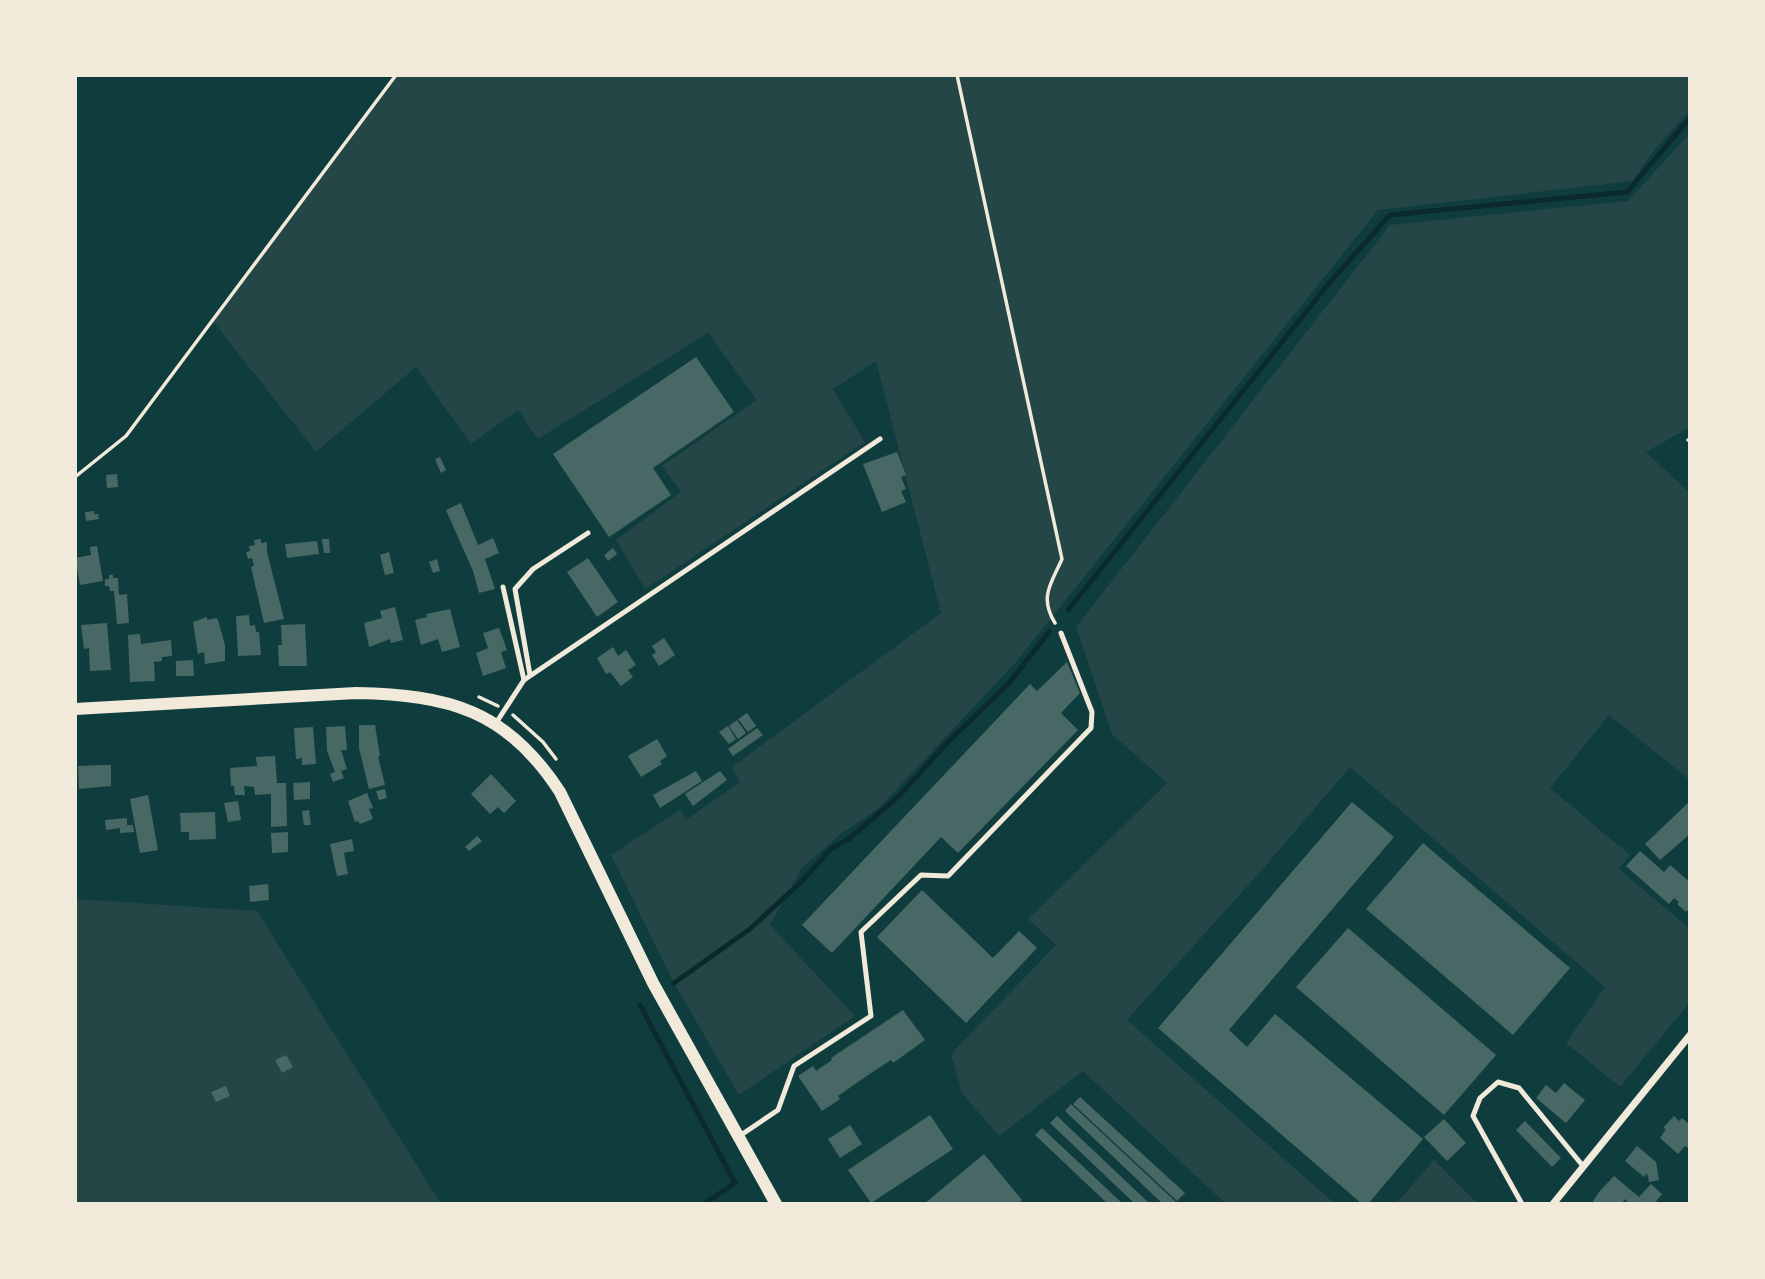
<svg xmlns="http://www.w3.org/2000/svg" width="1765" height="1279" viewBox="0 0 1765 1279" font-family="'Fira Sans',sans-serif">
	<rect width="100%" height="100%" fill="#0f3d3e"/>
	<!-- green -->
	<g fill="#244646">
		<polygon points="396,75 1690,75 1690,110 1650,155 1633,181 1378,210 1016,662 879,808 842,833 802,868 770,925 855,1016 739,1095 674,983 611,855 680,810 686,820 740,782 732,767 941,613 876,361 833,389 865,442 645,589 616,540 681,492 662,466 757,400 708,333 538,439 518,410 471,444 416,367 316,452 212,320"/>
		<polygon points="1690,133 1690,427 1646,452 1690,493 1690,780 1609,715 1550,788 1630,855 1619,869 1690,929 1690,1002 1620,1087 1566,1043 1605,987 1350,767 1268,863 1127,1020 1335,1204 1226,1204 1083,1071 999,1136 962,1093 951,1054 1056,945 1028,919 1167,783 1112,734 1076,627 1390,225 1628,201"/>
		<polygon points="75,899 257,911 441,1204 75,1204"/>
		<polygon points="1434,1160 1478,1204 1396,1204"/>
	</g>
	<g fill="none" stroke-linecap="round" stroke-linejoin="round">
		<!-- stream -->
		<g stroke="#0a2a2b" stroke-width="5">
			<polyline points="1068,610 1329,283 1390,215 1627,192 1690,118"/>
			<polyline points="674,983 750,929 800,883 831,849 850,838 899,796 944,746 1009,683 1049,632"/>
			<polyline points="640,1005 735,1183 704,1204"/>
		</g>
	</g>
	<!-- building -->
	<g fill="#486865">
		<polygon points="696,357 734,412 653,468 671,495 609,537 553,454"/>
		<polygon points="897,452 906,475 901,477 906,489 901,491 906,502 882,512 863,464"/>
		<polygon points="440,457 446,470 441,473 435,459"/>
		<polygon points="117,474 118,487 107,488 106,475"/>
		<polygon points="461,503 478,545 493,538 499,553 485,559 495,589 479,593 473,571 446,510"/>
		<polygon points="94,511 94,514 98,514 99,519 86,521 85,512"/>
		<polygon points="261,539 261,543 267,542 267,552 284,619 264,623 251,567 254,566 252,558 248,559 246,552 250,551 249,546 255,545 254,540"/>
		<polygon points="322,539 329,539 330,553 324,553"/>
		<polygon points="317,541 319,554 287,558 285,544"/>
		<polygon points="97,546 103,581 80,585 75,558 91,555 90,547"/>
		<polygon points="613,548 617,554 608,561 604,555"/>
		<polygon points="389,552 394,573 385,575 380,555"/>
		<polygon points="588,558 618,602 597,617 567,572"/>
		<polygon points="437,559 440,571 433,573 429,562"/>
		<polygon points="109,575 113,575 113,578 118,578 119,595 127,594 129,623 117,624 114,591 110,591 109,586 105,586 105,579 109,579"/>
		<polygon points="395,607 403,640 391,643 390,639 369,647 364,623 382,618 380,611"/>
		<polygon points="450,609 460,647 442,652 438,639 421,645 415,620 427,617 426,614"/>
		<polygon points="249,615 250,626 255,625 256,632 259,632 261,655 238,656 236,616"/>
		<polygon points="207,617 207,620 216,618 218,620 225,645 225,661 205,664 204,652 198,654 193,622"/>
		<polygon points="107,623 111,670 90,671 89,648 84,649 81,625"/>
		<polygon points="305,624 307,666 279,666 278,645 282,645 281,625"/>
		<polygon points="499,628 507,650 501,652 506,668 483,676 476,653 488,648 483,633"/>
		<polygon points="140,634 141,644 171,640 172,656 162,657 162,661 154,662 155,681 130,682 128,635"/>
		<polygon points="664,638 675,655 659,666 652,655 656,652 652,646"/>
		<polygon points="613,647 618,656 626,650 636,665 628,670 633,677 621,686 610,672 606,674 597,658"/>
		<polygon points="193,660 194,676 176,676 176,661"/>
		<polygon points="1067,662 1080,693 1061,713 1078,730 958,853 941,837 832,953 802,925 1030,684 1037,691"/>
		<polygon points="747,713 756,726 748,732 738,719"/>
		<polygon points="737,720 746,733 738,739 729,726"/>
		<polygon points="359,725 375,725 380,756 378,757 385,785 369,789 359,748"/>
		<polygon points="345,726 347,750 341,750 347,769 341,771 344,778 333,782 330,774 335,772 327,751 326,727"/>
		<polygon points="728,726 736,739 729,744 719,732"/>
		<polygon points="313,727 316,764 302,765 302,758 296,759 294,728"/>
		<polygon points="757,728 763,735 733,756 728,749"/>
		<polygon points="657,739 667,756 660,761 662,764 641,777 628,756"/>
		<polygon points="275,756 277,783 286,783 287,826 271,827 271,794 255,795 254,787 244,786 245,795 235,795 234,786 231,786 230,768 257,766 256,757"/>
		<polygon points="99,765 111,765 111,786 79,789 78,766"/>
		<polygon points="696,771 702,781 660,808 653,795"/>
		<polygon points="720,771 727,780 693,806 685,794"/>
		<polygon points="491,774 516,801 504,813 498,807 490,814 471,794"/>
		<polygon points="310,782 310,799 294,800 293,783"/>
		<polygon points="385,789 387,798 379,800 376,791"/>
		<polygon points="367,793 373,808 369,809 373,819 360,824 358,821 355,822 348,801"/>
		<polygon points="148,795 158,850 140,853 130,799"/>
		<polygon points="238,801 241,820 228,822 224,803"/>
		<polygon points="1352,802 1394,837 1229,1030 1247,1047 1275,1014 1423,1139 1368,1204 1362,1204 1158,1028"/>
		<polygon points="1688,803 1690,834 1660,860 1645,844"/>
		<polygon points="309,810 311,825 304,825 302,811"/>
		<polygon points="215,812 216,839 189,840 189,832 181,832 180,813"/>
		<polygon points="127,818 127,825 133,825 134,832 120,833 120,828 106,830 105,820"/>
		<polygon points="288,832 288,852 272,853 271,833"/>
		<polygon points="477,836 482,841 469,851 465,847"/>
		<polygon points="352,839 354,851 344,853 348,874 337,876 330,844"/>
		<polygon points="1423,843 1570,968 1513,1035 1366,909"/>
		<polygon points="1640,851 1664,872 1670,865 1690,882 1690,908 1686,912 1677,904 1679,902 1674,898 1669,904 1626,866"/>
		<polygon points="268,884 269,900 250,902 249,886"/>
		<polygon points="922,890 993,958 1019,931 1037,948 966,1023 877,937"/>
		<polygon points="1348,928 1496,1055 1444,1115 1296,987"/>
		<polygon points="903,1010 925,1040 893,1063 891,1060 868,1075 838,1096 840,1099 822,1111 798,1076 813,1066 816,1071 832,1060 831,1058"/>
		<polygon points="286,1055 293,1067 282,1073 275,1060"/>
		<polygon points="1564,1083 1585,1100 1566,1123 1536,1098 1546,1085 1556,1093"/>
		<polygon points="226,1086 230,1096 216,1102 211,1092"/>
		<polygon points="1080,1097 1185,1193 1177,1201 1073,1104"/>
		<polygon points="1071,1104 1178,1204 1163,1204 1065,1111"/>
		<polygon points="930,1115 953,1149 871,1203 848,1170"/>
		<polygon points="1057,1116 1150,1204 1135,1204 1050,1123"/>
		<polygon points="1674,1116 1679,1121 1682,1118 1690,1125 1690,1149 1685,1146 1678,1154 1660,1138 1666,1129 1663,1128"/>
		<polygon points="1444,1119 1466,1143 1447,1161 1424,1137"/>
		<polygon points="1525,1121 1561,1158 1552,1167 1516,1130"/>
		<polygon points="850,1125 862,1144 840,1158 828,1139"/>
		<polygon points="1042,1128 1123,1204 1108,1204 1035,1135"/>
		<polygon points="1637,1146 1656,1162 1659,1180 1649,1182 1647,1173 1644,1177 1625,1161"/>
		<polygon points="984,1154 1022,1200 1018,1204 924,1204"/>
		<polygon points="1614,1176 1639,1197 1651,1184 1662,1194 1654,1204 1629,1204 1625,1199 1621,1204 1596,1204 1593,1201 1599,1192"/>
	</g>
	<g fill="none" stroke-linecap="round" stroke-linejoin="round">
		<!-- path -->
		<g stroke="#f1e9da" stroke-width="3.5">
			<path d="M 957,75 L 1062,559 C 1051,584 1039,597 1055,623"/>
			<polyline points="1688,440 1690,440"/>
			<polyline points="75,477 126,436 396,75"/>
			<polyline points="479,697 498,706"/>
			<polyline points="513,715 543,742 556,759"/>
		</g>
		<!-- service -->
		<g stroke="#f1e9da" stroke-width="5">
			<polyline points="503,587 524,680"/>
			<polyline points="530,675 515,589 533,569 588,533"/>
			<polyline points="496,723 524,680 880,439"/>
			<polyline points="738,1137 778,1110 794,1066 871,1016 861,932 921,875 948,876 1091,728 1092,712 1061,633"/>
			<polyline points="1522,1204 1473,1116 1480,1098 1498,1082 1519,1088 1583,1166"/>
		</g>
		<!-- minor -->
		<polyline stroke="#f1e9da" stroke-width="7" points="1553,1204 1690,1035"/>
		<!-- tertiary -->
		<path stroke="#f1e9da" stroke-width="12" d="M 75,709 L 356,693 C 449,695 507,710 560,792 L 653,983 L 776,1204"/>
	</g>
	<!-- border -->
	<rect width="1765" height="1279" fill="none" stroke="#f1e9da" stroke-width="154"/>
</svg>
